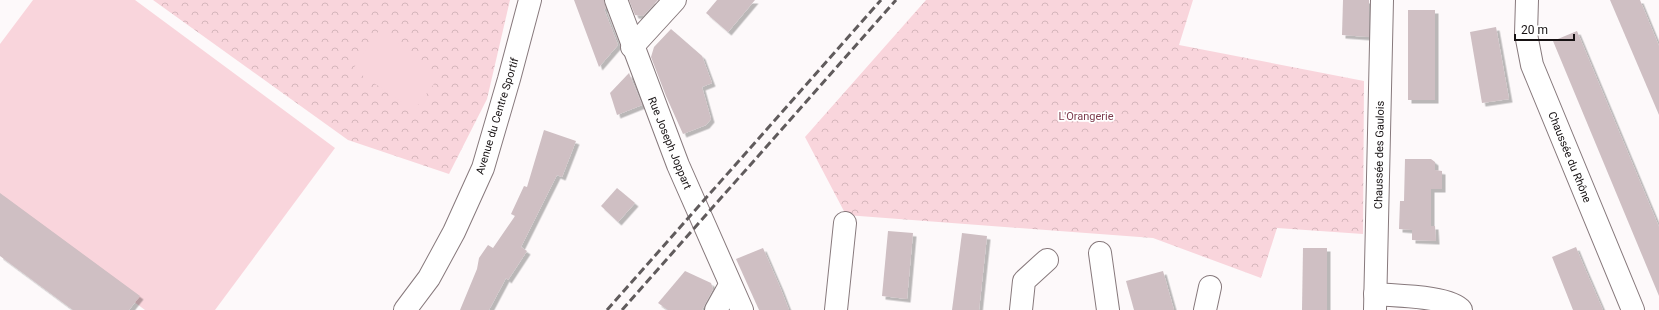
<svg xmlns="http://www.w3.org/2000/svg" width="1659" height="310" viewBox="0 0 1659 310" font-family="Roboto,sans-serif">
	<defs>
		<pattern id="forest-crowns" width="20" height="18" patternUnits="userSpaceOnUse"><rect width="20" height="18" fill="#f9d5dc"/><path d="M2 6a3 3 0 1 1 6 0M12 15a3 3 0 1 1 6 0" fill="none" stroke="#d5b6bc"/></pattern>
		<filter id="shadow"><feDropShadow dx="3.5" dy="3.5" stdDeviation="0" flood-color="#0004"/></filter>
	</defs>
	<rect width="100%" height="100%" fill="#fdf9fa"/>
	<!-- forest -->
	<g fill="url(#forest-crowns)">
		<polygon points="153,0 510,0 487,99 449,174 348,140"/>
		<polygon points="926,0 1193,0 1179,45 1364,81 1363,234 1277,228 1261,278 1153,238 846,215 805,137"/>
	</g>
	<!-- pitch -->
	<g fill="#f9d5dc">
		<polygon points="33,0 135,0 335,148 215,310 145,310 0,203 0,44"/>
		<polygon points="380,29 440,76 414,110 353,69"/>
	</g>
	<!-- building -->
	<g fill="#cfbfc3" filter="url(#shadow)">
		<polygon points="574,0 604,0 606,9 604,9 618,45 599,67"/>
		<polygon points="629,0 658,0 643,16 635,15"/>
		<polygon points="717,0 755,0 728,32 706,13"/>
		<polygon points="1343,0 1369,0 1369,37 1342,35"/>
		<polygon points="1610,0 1640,0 1659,46 1659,115"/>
		<rect x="1408" y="10" width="27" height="90"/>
		<polygon points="1496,27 1509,99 1482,103 1470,32"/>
		<polygon points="671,29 702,56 712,83 702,87 711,119 706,125 683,134 666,96 651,57 654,47"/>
		<polygon points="1577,31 1659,227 1659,296 1553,41"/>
		<polygon points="629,73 642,105 617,115 610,93"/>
		<polygon points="544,130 576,141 562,177 557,175 521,247 527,251 508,280 506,278 489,310 460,310 477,269 479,258 488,245 493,248 515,216 511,214 524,186 527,187"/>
		<polygon points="1405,159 1431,159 1435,162 1435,170 1442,171 1442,189 1431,189 1431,226 1435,226 1436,241 1412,240 1412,230 1399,229 1400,201 1404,201"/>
		<polygon points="617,188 635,203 618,222 601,206"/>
		<polygon points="0,193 140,296 129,310 73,310 0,256"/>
		<polygon points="888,231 913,233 907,299 882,296"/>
		<polygon points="962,233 987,236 979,310 952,310"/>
		<polygon points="1576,247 1583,264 1603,310 1573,310 1552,257"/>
		<polygon points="763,248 780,287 789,310 759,310 736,259"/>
		<polygon points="1303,248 1327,248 1327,310 1302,310"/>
		<polygon points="685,271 711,283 713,289 702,310 668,310 658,303"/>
		<polygon points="1163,271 1174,310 1134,310 1126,281"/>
	</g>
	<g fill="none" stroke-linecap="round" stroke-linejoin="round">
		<!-- minor casing -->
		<g stroke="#87797c" stroke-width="24">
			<g id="minor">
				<polyline points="616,0 678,165 742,310"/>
				<polyline points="1527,0 1526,34 1532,65 1633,310"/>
				<polyline points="632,47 675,0"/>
				<polyline points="1100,253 1108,310"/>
				<path d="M 1375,294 C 1394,296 1450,296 1461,310"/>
				<polyline points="405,310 429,278 454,232 483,168 509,79 530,0"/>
				<polyline points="716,310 730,285"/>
				<polyline points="836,310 845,223"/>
				<polyline points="1021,310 1024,281 1047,260"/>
				<polyline points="1205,310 1210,287"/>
				<polyline points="1375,310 1382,0"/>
			</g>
		</g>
		<!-- minor -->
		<use href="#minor" stroke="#fff" stroke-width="22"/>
		<!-- rail -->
		<g stroke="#605b5c" stroke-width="3" stroke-dasharray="8 4" stroke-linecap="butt">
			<polyline points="607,310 881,0"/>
			<polyline points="622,310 896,0"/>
		</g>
	</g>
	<g text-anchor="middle" stroke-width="3.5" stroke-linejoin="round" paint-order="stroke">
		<!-- street labels -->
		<g font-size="11" fill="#171213" stroke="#fff">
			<text transform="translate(497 116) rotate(-73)" y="4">Avenue du Centre Sportif</text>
			<text transform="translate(670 143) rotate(68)" y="4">Rue Joseph Joppart</text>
			<text transform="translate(1379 155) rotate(-89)" y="4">Chaussée des Gaulois</text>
			<text transform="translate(1570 157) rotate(68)" y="4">Chaussée du Rhône</text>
		</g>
		<!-- park labels -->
		<g font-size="11" fill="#7d3c4e" stroke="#fff">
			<text x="1086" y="120">L'Orangerie</text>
		</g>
	</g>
	<!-- scale -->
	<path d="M1515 34v6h59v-6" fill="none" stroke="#171213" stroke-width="2"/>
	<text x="1521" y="34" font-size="12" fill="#171213" stroke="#ffffff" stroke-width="3" paint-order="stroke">20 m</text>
</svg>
